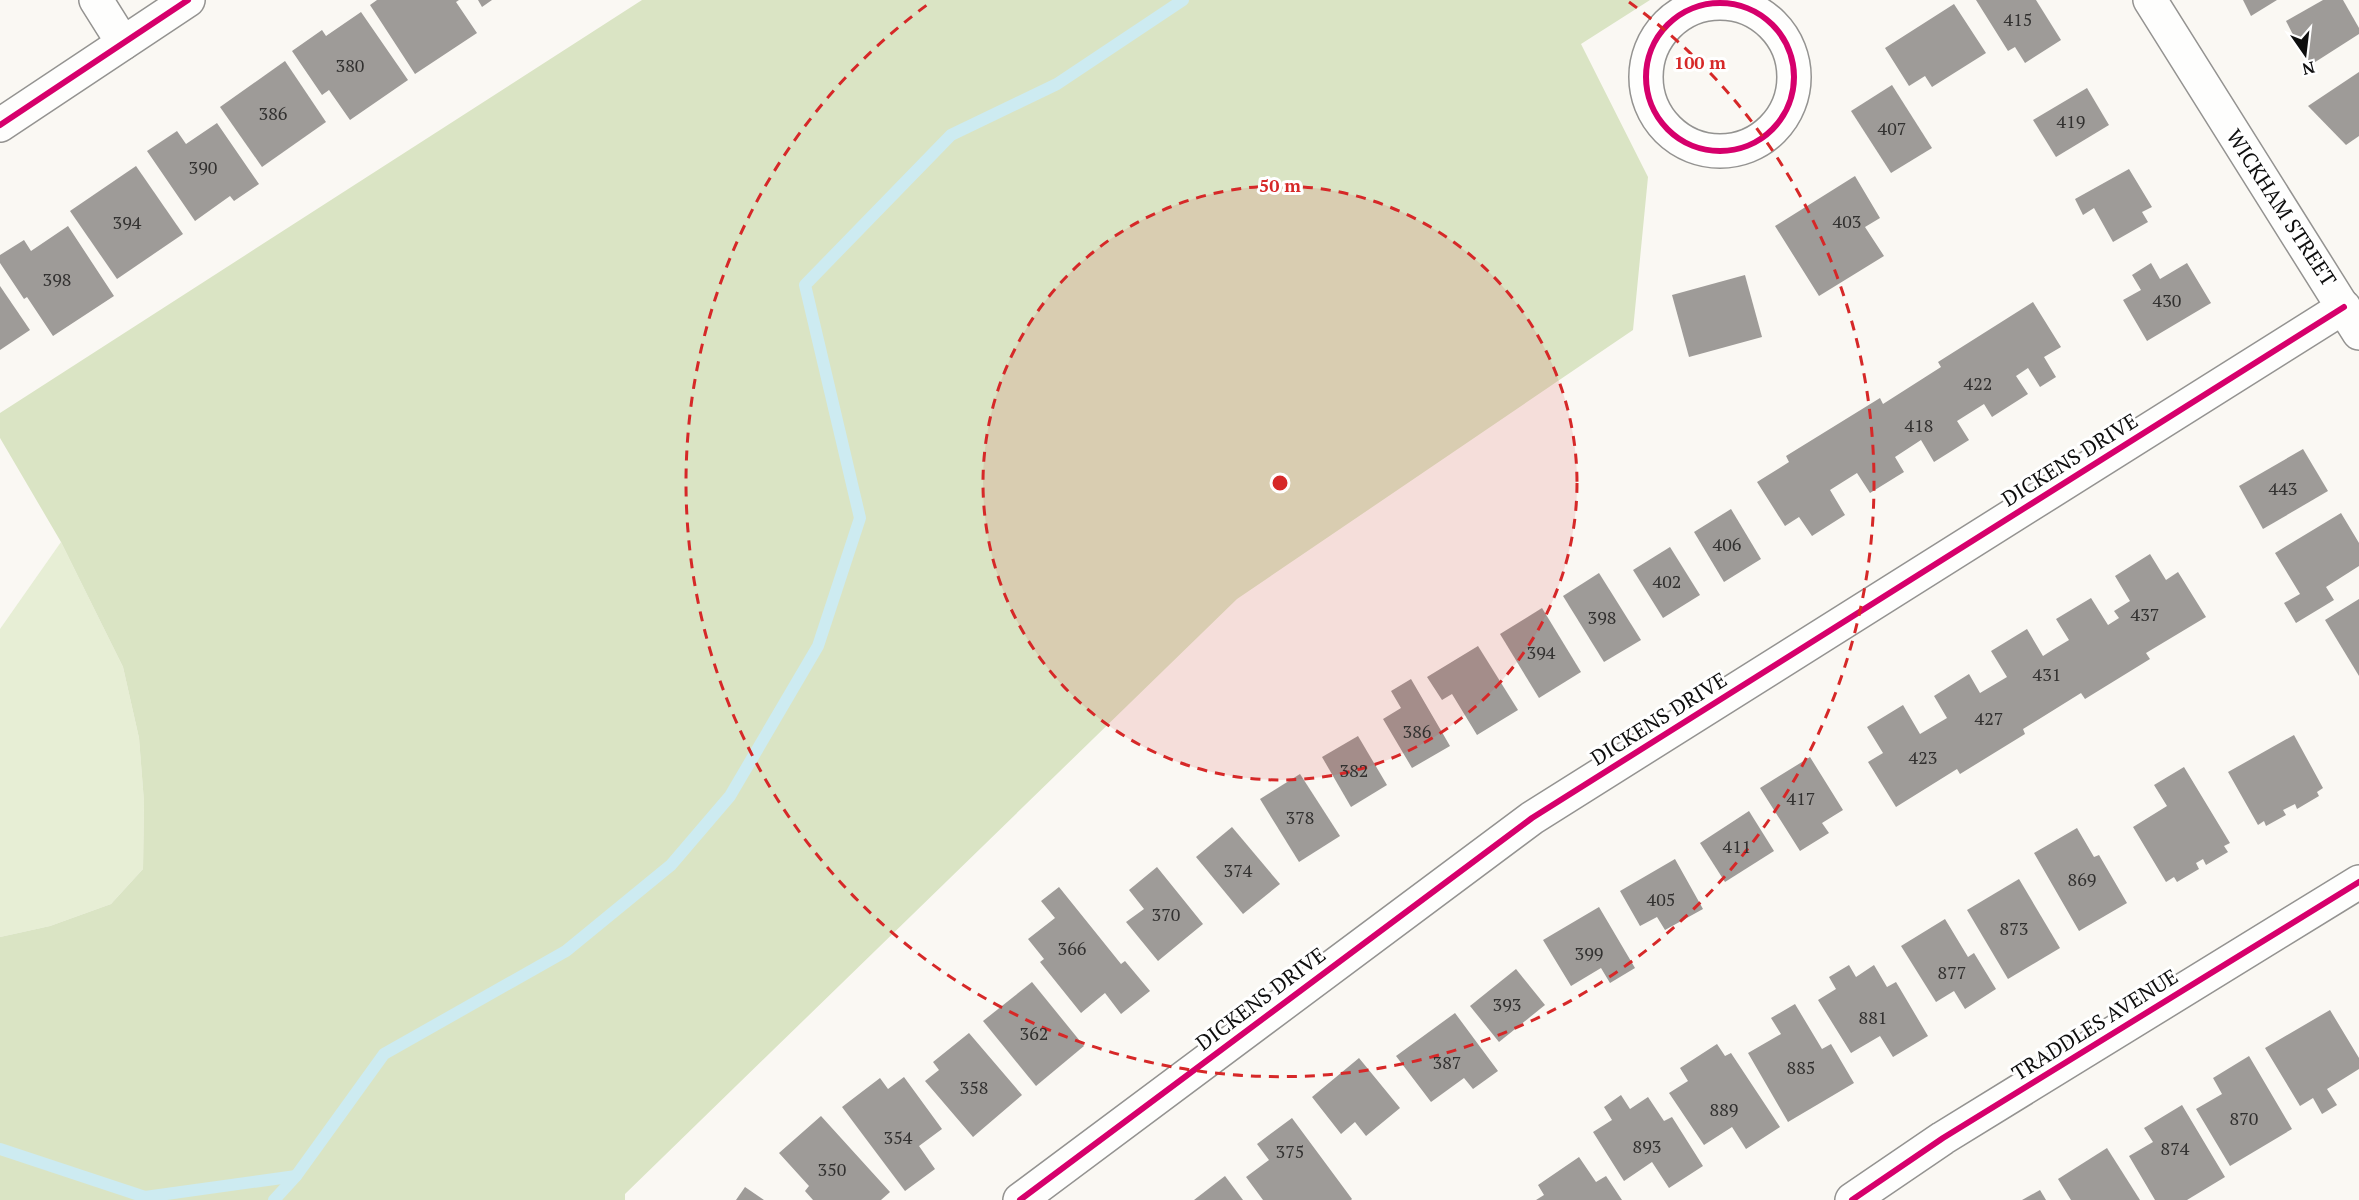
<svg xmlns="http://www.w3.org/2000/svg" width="2359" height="1200" viewBox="0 0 2359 1200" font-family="'PT Serif',serif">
	<rect width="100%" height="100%" fill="#faf8f3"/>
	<!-- green -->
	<polygon fill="#e7eed5" points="61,542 123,667 139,738 144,802 143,869 111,904 50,926 0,937 0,629"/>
	<!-- forest -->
	<polygon fill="#dae4c4" points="642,0 1650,0 1581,44 1648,177 1633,330 1237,599 625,1194 625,1200 0,1200 0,937 50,926 111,904 143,869 144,802 139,738 123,667 61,542 0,438 0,413"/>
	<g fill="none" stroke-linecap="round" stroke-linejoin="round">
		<!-- stream -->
		<g stroke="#cdebf1" stroke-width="12">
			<polyline points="0,1149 145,1197 296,1176"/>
			<polyline points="274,1200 296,1176 384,1054 566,951 671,865 730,796 818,646 860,518 805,285 951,135 1057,84 1183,0"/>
		</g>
	</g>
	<!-- building -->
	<g fill="#9e9b98">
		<polygon points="377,0 459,0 456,2 477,33 415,74 370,5"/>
		<polygon points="478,0 492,0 482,7"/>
		<polygon points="1976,0 2036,0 2061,40 2025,63 2015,47 2008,51"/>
		<polygon points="2243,0 2277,0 2251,16"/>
		<polygon points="2323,0 2343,0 2359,28 2359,34 2309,66 2286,21"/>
		<polygon points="1954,4 1986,53 1932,87 1925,76 1909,86 1885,48"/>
		<polygon points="361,12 408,80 350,120 329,90 322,95 292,51 322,30 326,36"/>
		<polygon points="285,61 326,122 262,167 220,107"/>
		<polygon points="2359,72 2359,136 2346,145 2308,106"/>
		<polygon points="1892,85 1932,148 1891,173 1851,111"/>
		<polygon points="2087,88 2109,125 2056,157 2033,120"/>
		<polygon points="217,123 259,184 234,201 230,196 195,221 147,151 177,131 186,144"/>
		<polygon points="136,166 183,234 117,279 70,211"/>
		<polygon points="2129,169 2152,207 2142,212 2148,222 2113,242 2094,208 2083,215 2075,199"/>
		<polygon points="1855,176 1880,218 1865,227 1884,256 1819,296 1775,226"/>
		<polygon points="68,226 114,296 53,336 27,297 24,299 0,263 0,255 24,240 31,251"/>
		<polygon points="2151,263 2160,279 2187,263 2211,303 2147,341 2123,300 2141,290 2132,275"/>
		<polygon points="1745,275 1762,337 1689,357 1672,295"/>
		<polygon points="0,286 30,330 0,350"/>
		<polygon points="2033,302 2061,347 2044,357 2056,377 2040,387 2028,368 2016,376 2028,394 1992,417 1984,404 1957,421 1969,440 1934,462 1921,440 1895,457 1904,472 1870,493 1857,473 1830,490 1845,515 1812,536 1799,517 1785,526 1757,482 1789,462 1786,456 1880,398 1883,404 1941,367 1938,362"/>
		<polygon points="2303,449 2328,491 2263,529 2239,486"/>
		<polygon points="1731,509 1761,559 1724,582 1694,532"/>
		<polygon points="2341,513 2359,543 2359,566 2326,587 2334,600 2296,623 2284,603 2300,594 2275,553"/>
		<polygon points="1670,547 1700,595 1663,618 1633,570"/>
		<polygon points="2150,554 2166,580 2178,572 2206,617 2146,653 2150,659 2085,699 2081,693 2023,729 2025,734 1960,774 1957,769 1896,807 1868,762 1883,753 1867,727 1903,705 1920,734 1947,718 1934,696 1969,674 1980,693 2007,677 1991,651 2027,629 2043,656 2054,649 2069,640 2056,619 2091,598 2108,625 2119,618 2114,611 2130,601 2115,576"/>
		<polygon points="1599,573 1641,640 1604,662 1563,596"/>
		<polygon points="2359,599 2359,676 2325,620"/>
		<polygon points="1542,608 1581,672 1539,698 1500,634"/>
		<polygon points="1478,646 1518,710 1477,735 1452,694 1442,700 1427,677"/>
		<polygon points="1411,679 1450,746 1412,768 1383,719 1401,708 1391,691"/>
		<polygon points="2294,735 2323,788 2317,792 2319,796 2297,809 2295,804 2283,810 2286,815 2266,826 2264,821 2258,825 2228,772"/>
		<polygon points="1358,736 1387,785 1351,807 1322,757"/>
		<polygon points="1810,757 1843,810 1822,823 1829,833 1800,851 1760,788"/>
		<polygon points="2184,767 2230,843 2224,846 2228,852 2206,865 2203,859 2196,863 2199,869 2177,882 2174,877 2166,882 2133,827 2167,806 2154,785"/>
		<polygon points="1300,774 1340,836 1299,862 1260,799"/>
		<polygon points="1749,811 1774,851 1725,882 1700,843"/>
		<polygon points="1232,827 1280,884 1243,914 1196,857"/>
		<polygon points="2077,828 2094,857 2099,855 2127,903 2079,931 2034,853"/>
		<polygon points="1675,859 1703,909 1665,930 1657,917 1640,926 1620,891"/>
		<polygon points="1157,867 1203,924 1158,961 1126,922 1144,909 1129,890"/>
		<polygon points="2019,879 2060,948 2008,979 1967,910"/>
		<polygon points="1059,887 1121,964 1125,961 1150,991 1121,1014 1105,993 1081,1013 1040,962 1044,959 1028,939 1055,918 1041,901"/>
		<polygon points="1599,907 1635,968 1610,983 1601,968 1571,986 1543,940"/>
		<polygon points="1945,919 1968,957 1974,953 1996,989 1965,1009 1954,991 1936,1002 1901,946"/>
		<polygon points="1849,965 1856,977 1874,965 1887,987 1896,982 1928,1036 1893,1057 1880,1036 1851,1053 1818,1000 1836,989 1829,977"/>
		<polygon points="1516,969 1545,1005 1499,1042 1470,1006"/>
		<polygon points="1032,982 1084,1046 1036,1086 983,1021"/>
		<polygon points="1795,1004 1822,1049 1831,1044 1854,1083 1788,1122 1748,1053 1781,1034 1771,1018"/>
		<polygon points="2330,1010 2359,1058 2359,1069 2327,1089 2337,1105 2322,1114 2313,1098 2300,1106 2265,1048"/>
		<polygon points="1455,1013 1498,1071 1473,1089 1464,1078 1431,1102 1396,1056"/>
		<polygon points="969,1033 1022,1095 973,1137 925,1081 939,1070 933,1062"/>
		<polygon points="1717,1044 1725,1056 1731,1053 1780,1127 1746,1149 1732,1127 1704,1145 1669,1093 1688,1081 1680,1068"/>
		<polygon points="2249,1056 2292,1129 2230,1166 2196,1109 2222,1094 2213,1078"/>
		<polygon points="1359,1058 1400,1108 1366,1136 1355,1122 1341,1134 1312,1097"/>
		<polygon points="904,1077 942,1129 919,1146 935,1169 905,1191 842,1107 880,1078 888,1089"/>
		<polygon points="1621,1095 1630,1109 1648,1097 1664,1121 1672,1117 1703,1166 1669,1188 1652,1162 1624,1181 1593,1132 1612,1120 1604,1107"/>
		<polygon points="2182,1105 2225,1177 2187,1200 2155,1200 2129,1156 2153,1142 2144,1128"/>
		<polygon points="821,1116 890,1192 881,1200 813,1200 805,1191 809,1186 779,1153"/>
		<polygon points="1292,1118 1352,1199 1351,1200 1263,1200 1246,1177 1269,1160 1257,1144"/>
		<polygon points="2107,1148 2140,1200 2071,1200 2058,1179"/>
		<polygon points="1579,1157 1596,1182 1606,1176 1622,1200 1536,1200 1544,1195 1538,1185"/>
		<polygon points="1225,1176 1243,1200 1194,1200"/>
		<polygon points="745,1187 764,1200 736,1200"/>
		<polygon points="2040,1190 2046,1200 2022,1200"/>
	</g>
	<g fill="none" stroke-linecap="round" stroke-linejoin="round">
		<!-- minor casing -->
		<g stroke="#949391" stroke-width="36">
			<g id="minor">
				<polyline points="96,0 123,43"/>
				<polyline points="2150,0 2359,333"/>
				<circle cx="1720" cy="77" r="74"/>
				<polyline points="0,125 188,0"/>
				<polyline points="1020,1200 1532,818 2344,307"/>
				<polyline points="1852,1200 1943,1138 2359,882"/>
			</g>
		</g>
		<!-- minor -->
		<use href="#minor" stroke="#fefefd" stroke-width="33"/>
		<!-- cycleway casing -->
		<g stroke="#fff" stroke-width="10">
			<g id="cycleway">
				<circle cx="1720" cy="77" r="74"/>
				<polyline points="0,125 188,0"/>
				<polyline points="1020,1200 1532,818 2344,307"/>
				<polyline points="1852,1200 1943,1138 2359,882"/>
			</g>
		</g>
		<!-- cycleway -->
		<use href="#cycleway" stroke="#d6006c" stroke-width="6"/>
	</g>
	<!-- distance rings -->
	<circle cx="1280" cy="483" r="297" fill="#d62828" fill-opacity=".12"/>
	<g fill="none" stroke="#d62828" stroke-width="3" stroke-dasharray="10 8">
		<circle cx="1280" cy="483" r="297"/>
		<path d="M1629 2A594 594 0 1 1 931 2"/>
	</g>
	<g text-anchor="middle" stroke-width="6" stroke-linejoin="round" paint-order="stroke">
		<!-- number labels -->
		<g font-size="18" fill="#323130">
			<text x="2018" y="26">415</text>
			<text x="350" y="72">380</text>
			<text x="273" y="120">386</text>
			<text x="2071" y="128">419</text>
			<text x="1892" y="135">407</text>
			<text x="203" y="174">390</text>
			<text x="1847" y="228">403</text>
			<text x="127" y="229">394</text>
			<text x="57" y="286">398</text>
			<text x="2167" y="307">430</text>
			<text x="1978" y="390">422</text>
			<text x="1919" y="432">418</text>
			<text x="2283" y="495">443</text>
			<text x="1727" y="551">406</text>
			<text x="1667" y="588">402</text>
			<text x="2145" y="621">437</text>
			<text x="1602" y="624">398</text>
			<text x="1541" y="659">394</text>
			<text x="2047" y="681">431</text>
			<text x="1989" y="725">427</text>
			<text x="1417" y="738">386</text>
			<text x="1923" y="764">423</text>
			<text x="1354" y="777">382</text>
			<text x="1801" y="805">417</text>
			<text x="1300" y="824">378</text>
			<text x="1737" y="853">411</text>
			<text x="1238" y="877">374</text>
			<text x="2082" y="886">869</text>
			<text x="1661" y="906">405</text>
			<text x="1166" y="921">370</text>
			<text x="2014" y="935">873</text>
			<text x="1072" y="955">366</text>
			<text x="1589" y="960">399</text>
			<text x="1952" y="979">877</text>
			<text x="1507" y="1011">393</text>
			<text x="1873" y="1024">881</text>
			<text x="1034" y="1040">362</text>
			<text x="1447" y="1069">387</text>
			<text x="1801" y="1074">885</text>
			<text x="974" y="1094">358</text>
			<text x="1724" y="1116">889</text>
			<text x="2244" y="1125">870</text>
			<text x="898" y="1144">354</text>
			<text x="1647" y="1153">893</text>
			<text x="2175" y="1155">874</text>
			<text x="1290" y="1158">375</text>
			<text x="832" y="1176">350</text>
		</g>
		<!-- street labels -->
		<g font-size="21" fill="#0e0e0e" stroke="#fff">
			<text transform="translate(2281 208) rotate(57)" y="7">WICKHAM STREET</text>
			<text transform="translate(2070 460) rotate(-32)" y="7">DICKENS DRIVE</text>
			<text transform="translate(1659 719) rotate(-32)" y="7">DICKENS DRIVE</text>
			<text transform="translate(1261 999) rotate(-37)" y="7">DICKENS DRIVE</text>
			<text transform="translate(2095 1025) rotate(-32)" y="7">TRADDLES AVENUE</text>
		</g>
	</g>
	<circle cx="1280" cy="483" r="9" fill="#d62828" stroke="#fff" stroke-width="3"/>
	<g font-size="18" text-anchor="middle" font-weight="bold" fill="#d62828" stroke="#fff" stroke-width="6" stroke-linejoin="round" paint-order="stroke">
		<text x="1700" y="69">100 m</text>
		<text x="1280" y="192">50 m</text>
	</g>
	<!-- north arrow -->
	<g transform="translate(2305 54) rotate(166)" stroke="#ffffff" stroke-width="4.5" paint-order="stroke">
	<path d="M0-4.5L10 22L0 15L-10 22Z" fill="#0e0e0e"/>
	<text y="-9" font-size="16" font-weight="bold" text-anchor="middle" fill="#0e0e0e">N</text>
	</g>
</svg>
